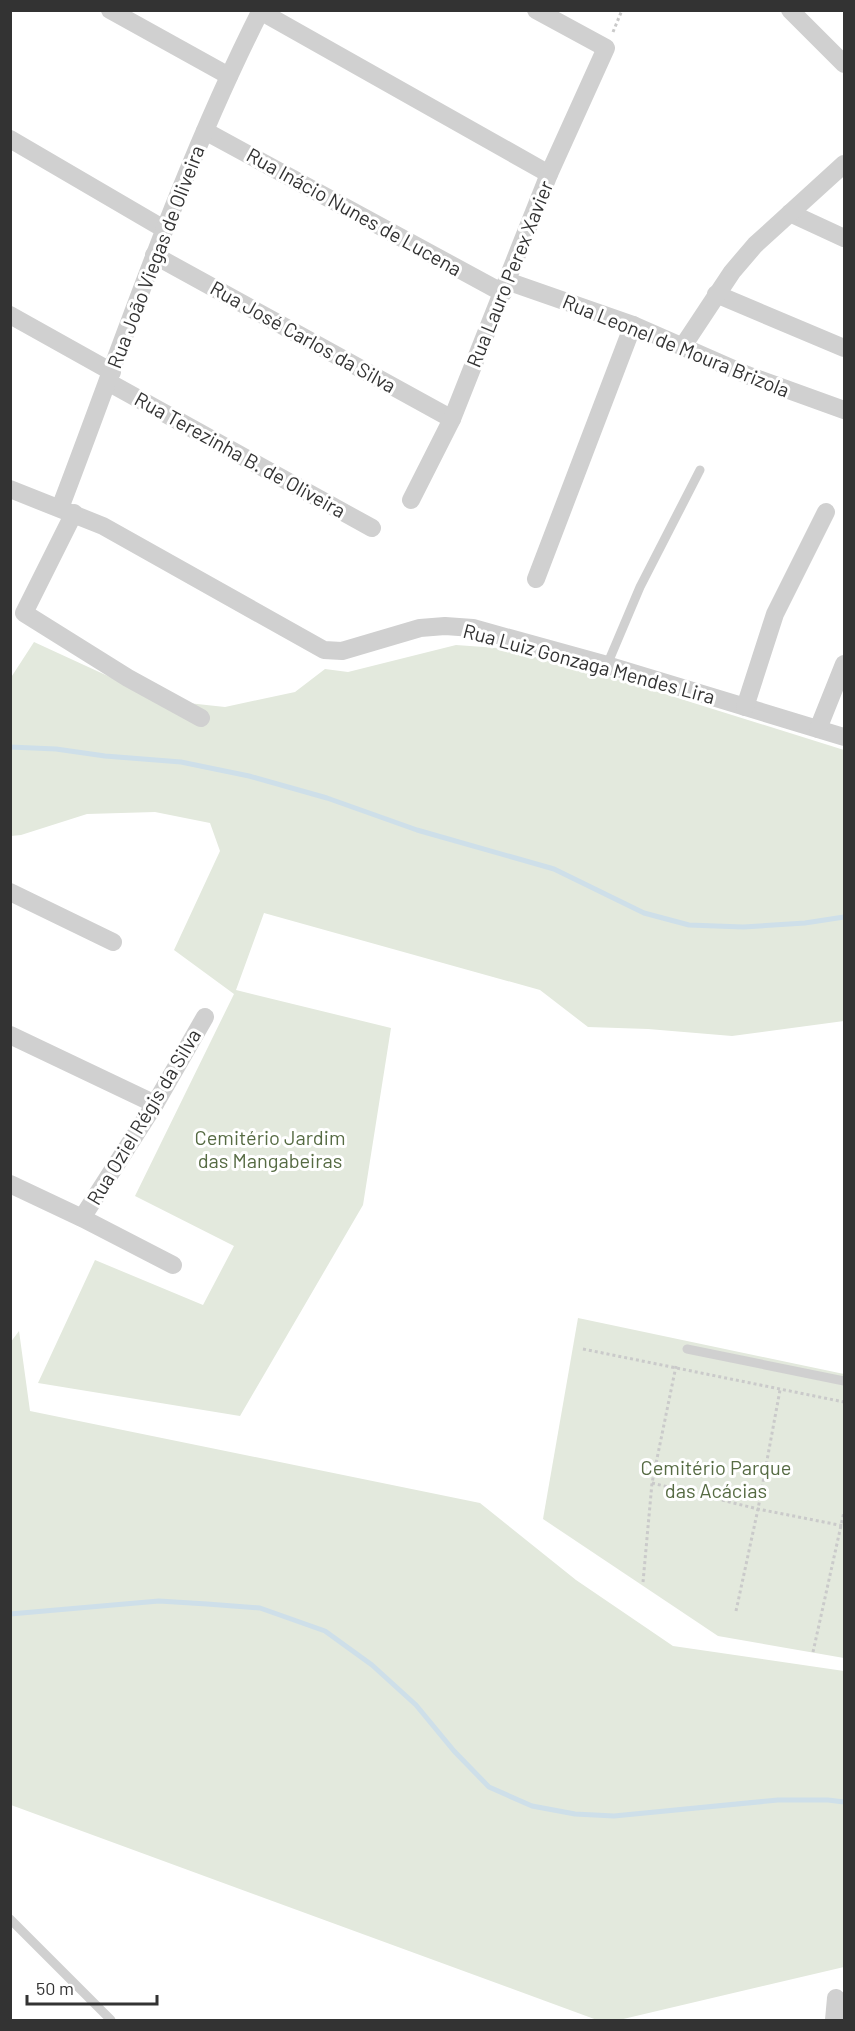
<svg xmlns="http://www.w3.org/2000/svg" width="855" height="2031" viewBox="0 0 855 2031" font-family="Barlow,sans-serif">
	<rect width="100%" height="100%" fill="#fff"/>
	<!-- green -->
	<g fill="#e3e9dd">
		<polygon points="34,642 160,700 225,707 295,692 325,669 348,672 456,645 498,648 585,669 844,750 844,1021 732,1036 648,1029 588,1027 540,990 264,913 236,990 391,1028 363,1205 240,1416 38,1383 95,1260 203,1305 234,1246 135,1196 234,994 174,950 220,851 210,823 155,812 87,814 21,835 11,836 10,679"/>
		<polygon points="578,1318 844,1374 844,1658 718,1636 543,1519"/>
		<polygon points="19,1331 30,1411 480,1503 576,1580 673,1646 844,1671 844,1967 619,2020 597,2020 11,1805 10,1343"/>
	</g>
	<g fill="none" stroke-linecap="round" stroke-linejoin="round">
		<!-- stream -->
		<g stroke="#cedfe9" stroke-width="5">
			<polyline points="10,747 56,749 105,756 181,762 249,776 327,798 417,830 554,869 644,913 689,925 743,927 805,923 844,917"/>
			<polyline points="10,1614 159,1601 207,1604 260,1608 325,1631 372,1665 416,1705 454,1751 489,1787 532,1806 575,1814 614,1816 778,1800 828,1800 844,1802"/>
		</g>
		<!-- path -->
		<g stroke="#cacaca" stroke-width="3" stroke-dasharray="3 3" stroke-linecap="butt">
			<polyline points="613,32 622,10"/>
			<polyline points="583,1349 844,1402"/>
			<polyline points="652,1483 758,1509 844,1526"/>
			<polyline points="643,1582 652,1483 676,1366"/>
			<polyline points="736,1611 758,1509 780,1390"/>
			<polyline points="813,1652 844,1512"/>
		</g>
		<!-- service -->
		<g stroke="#d0d0d0" stroke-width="9">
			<polyline points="607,665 640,587 700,470"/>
			<polyline points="687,1349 844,1381"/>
			<polyline points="10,1919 111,2020"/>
		</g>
		<!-- minor -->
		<g stroke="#d0d0d0" stroke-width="18">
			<polyline points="110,10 229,76"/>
			<polyline points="790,10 844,64"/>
			<polyline points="260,11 549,174"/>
			<polyline points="205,131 503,293"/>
			<polyline points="10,139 164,229"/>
			<polyline points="790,213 844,238"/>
			<polyline points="154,255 452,419"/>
			<polyline points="507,281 633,325 747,375 844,410"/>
			<polyline points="716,294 844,348"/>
			<polyline points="10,315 112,372"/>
			<polyline points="683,346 732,272 755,245 844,164"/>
			<polyline points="108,382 372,528"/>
			<polyline points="10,489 103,526 324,650 342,651 420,628 445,626 473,628 607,665 844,737"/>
			<polyline points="411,500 452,419 549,174 606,48 536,10"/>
			<path d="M 60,508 C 124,341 180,170 261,10"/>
			<polyline points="74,513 24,613 128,678 201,718"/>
			<polyline points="536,579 633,325"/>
			<polyline points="745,707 775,614 826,512"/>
			<polyline points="818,729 844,664"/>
			<polyline points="10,892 113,942"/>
			<polyline points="10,1035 155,1104"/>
			<polyline points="10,1184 82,1218 173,1265"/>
			<polyline points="82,1218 155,1104 205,1017"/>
			<polyline points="834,2020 836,1998"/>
		</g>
	</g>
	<g text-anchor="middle" stroke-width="6" stroke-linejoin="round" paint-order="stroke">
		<!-- street labels -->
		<g font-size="20" fill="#333" stroke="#fff">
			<text transform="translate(354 212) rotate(29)" y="7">Rua Inácio Nunes de Lucena</text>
			<text transform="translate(156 257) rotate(-69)" y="7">Rua João Viegas de Oliveira</text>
			<text transform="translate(510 274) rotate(-68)" y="7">Rua Lauro Perex Xavier</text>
			<text transform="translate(303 337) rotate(29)" y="7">Rua José Carlos da Silva</text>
			<text transform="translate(676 346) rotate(22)" y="7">Rua Leonel de Moura Brizola</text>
			<text transform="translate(240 455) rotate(29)" y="7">Rua Terezinha B. de Oliveira</text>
			<text transform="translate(589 664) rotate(15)" y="7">Rua Luiz Gonzaga Mendes Lira</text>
			<text transform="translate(144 1117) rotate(-59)" y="7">Rua Oziel Régis da Silva</text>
		</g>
		<!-- park labels -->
		<g font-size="20" fill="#566b43" stroke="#fff">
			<text x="270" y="1145">Cemitério Jardim<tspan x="270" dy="23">das Mangabeiras</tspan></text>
			<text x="716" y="1475">Cemitério Parque<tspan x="716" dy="23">das Acácias</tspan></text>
		</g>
	</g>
	<!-- border -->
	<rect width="855" height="2031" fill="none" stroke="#333333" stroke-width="24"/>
	<!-- scale -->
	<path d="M27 1995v9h130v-9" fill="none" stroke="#333333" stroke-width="3"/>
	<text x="36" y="1995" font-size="18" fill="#333333" stroke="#ffffff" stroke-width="4.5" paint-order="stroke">50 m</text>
</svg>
